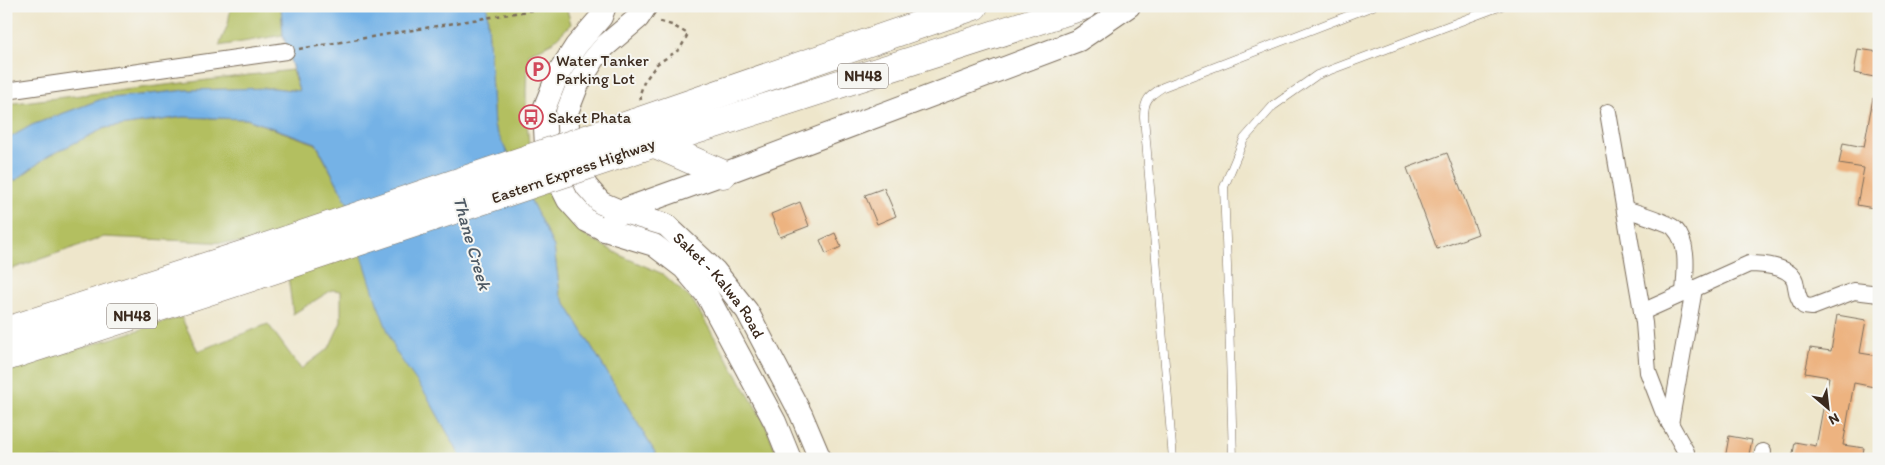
<svg xmlns="http://www.w3.org/2000/svg" width="1885" height="465" viewBox="0 0 1885 465" font-family="Itim,sans-serif">
	<rect width="100%" height="100%" fill="#f6f6f2"/>
	<filter id="ink" filterUnits="userSpaceOnUse"><feTurbulence type="fractalNoise" baseFrequency=".02" numOctaves="2"/><feDisplacementMap in="SourceGraphic" scale="10" xChannelSelector="R" yChannelSelector="G"/><feConvolveMatrix kernelMatrix="1 2 1 2 8 2 1 2 1" color-interpolation-filters="sRGB"/></filter>
	<filter id="wash" filterUnits="userSpaceOnUse"><feTurbulence type="fractalNoise" baseFrequency=".0096" numOctaves="4" result="noise"/><feDisplacementMap in="SourceGraphic" scale="20" xChannelSelector="R" yChannelSelector="G"/><feGaussianBlur stdDeviation="1.12" result="paint"/><feColorMatrix in="noise" values="0 0 0 0 0 0 0 0 0 0 0 0 0 0 0 0 0 1.4 0 .05"/><feComposite in="paint" operator="in"/></filter>
	<g filter="url(#wash)">
		<rect width="100%" height="100%" fill="#eee6cb"/>
		<!-- green -->
		<g fill="#b3bf61" stroke="#777440">
			<polygon points="231,6 281,6 283,35 219,46 228,24"/>
			<path d="M 487,6 L 566,6 L 571,24 L 553,42 L 529,54 C 524,87 526,119 530,152 L 510,159 L 494,126 Z"/>
			<polygon points="292,70 299,91 274,88 187,90 102,99 32,125 6,140 6,104"/>
			<polygon points="184,117 246,119 316,144 349,206 251,244 104,237 6,271 6,181 16,180 48,156 105,128"/>
			<polygon points="550,190 562,210 582,234 624,257 663,274 693,301 764,421 779,459 659,459 560,294 554,247 529,197"/>
			<polygon points="361,252 368,272 427,396 462,459 6,459 6,371 181,317 198,351 268,324 301,369 329,348 341,322 341,291 332,290 293,314 288,276"/>
		</g>
		<!-- water -->
		<polygon fill="#74b2e6" stroke="#586e82" points="281,6 487,6 494,126 554,247 560,294 659,459 462,459 427,396 396,352 377,303 361,252 349,206 316,143 247,119 183,117 105,128 48,156 16,180 6,181 6,140 32,125 102,99 187,90 274,88 299,91 283,35"/>
		<g id="blocks">
			<!-- building -->
			<g fill="#edb380">
				<polygon points="1858,49 1879,52 1879,78 1854,73"/>
				<polygon points="1873,98 1879,98 1879,209 1857,205 1864,168 1839,164 1843,143 1864,147"/>
				<polygon points="1447,153 1478,234 1437,249 1407,168"/>
				<polygon points="884,188 896,216 877,224 865,195"/>
				<polygon points="800,202 809,226 780,237 771,214"/>
				<polygon points="835,233 841,247 826,254 820,240"/>
				<polygon points="1837,315 1866,320 1860,353 1879,356 1874,387 1854,383 1843,445 1864,448 1862,459 1792,459 1795,442 1816,446 1829,377 1805,373 1810,348 1831,351"/>
				<polygon points="1729,436 1752,440 1748,459 1725,459"/>
			</g>
		</g>
	</g>
	<g filter="url(#ink)">
		<use href="#blocks" fill-opacity="0" stroke="#7a6c5b" stroke-width="1"/>
		<g fill="none" stroke-linecap="round" stroke-linejoin="round">
			<!-- lane casing -->
			<g stroke="#7a6c5b" stroke-width="9">
				<g id="lane">
					<path d="M 1173,459 L 1144,117 C 1144,99 1149,96 1163,87 L 1373,6"/>
					<polyline points="1233,459 1229,318 1224,187 1244,139 1273,106 1317,75 1501,6"/>
				</g>
			</g>
			<!-- street casing -->
			<g stroke="#7a6c5b" stroke-width="18">
				<g id="street">
					<polyline points="6,91 286,51"/>
					<polyline points="1608,112 1644,323 1648,372 1663,411 1686,452 1685,459"/>
					<path d="M 1625,209 C 1634,212 1671,223 1675,229 C 1690,245 1685,274 1684,293"/>
					<path d="M 1642,312 L 1749,264 C 1762,264 1790,266 1795,281 C 1797,290 1797,299 1804,306 L 1812,307 L 1854,291 L 1879,294"/>
					<polyline points="1670,424 1694,289"/>
					<polyline points="1762,459 1763,452"/>
				</g>
			</g>
			<!-- secondary casing -->
			<g stroke="#7a6c5b" stroke-width="24">
				<g id="secondary">
					<polyline points="605,6 601,17 576,46 558,74 544,109 546,146 555,174 568,200 587,221 605,230 654,245 684,268 707,295 775,422 790,459"/>
					<path id="s1" d="M 646,6 L 638,18 L 605,46 L 594,59 L 578,84 L 567,112 L 569,142 L 576,166 L 587,187 L 601,203 L 620,211 L 666,225 L 715,271 L 747,311 L 801,414 L 820,459"/>
					<polyline points="605,230 620,211 723,174 1079,40 1129,6"/>
				</g>
			</g>
			<!-- highway casing -->
			<g stroke="#7a6c5b" stroke-width="29">
				<g id="highway">
					<polyline points="634,123 974,6"/>
					<polyline points="653,143 723,174"/>
					<polyline points="643,147 1083,6"/>
					<polyline points="6,331 251,252"/>
					<polyline points="6,357 258,275"/>
				</g>
			</g>
			<!-- path -->
			<g stroke="#7a6c5b" stroke-width="2.5" stroke-dasharray="4 4" stroke-linecap="butt">
				<polyline points="299,49 557,6"/>
				<polyline points="641,100 640,94 644,82 657,64 680,49 688,34 672,25 657,21"/>
			</g>
			<!-- lane -->
			<use href="#lane" stroke="#fff" stroke-width="8"/>
			<!-- street -->
			<use href="#street" stroke="#fff" stroke-width="16"/>
			<!-- secondary -->
			<use href="#secondary" stroke="#fff" stroke-width="22"/>
			<!-- highway -->
			<use href="#highway" stroke="#fff" stroke-width="28"/>
			<!-- highway-bridge casing -->
			<g stroke="#7a6c5b" stroke-width="29" stroke-linecap="butt">
				<g id="highway-bridge">
					<polyline points="251,252 634,123"/>
					<polyline points="258,275 643,147"/>
				</g>
			</g>
			<!-- highway-bridge -->
			<use href="#highway-bridge" stroke="#fff" stroke-width="28"/>
		</g>
	</g>
	<!-- icons -->
	<defs>
		<g id="parking-ring" transform="scale(1.25)"><circle r="9.5" fill="#f6f6f2" stroke="#d1495b" stroke-width="1.5"/><path d="M-3.5-5.5H1a3.5 3.5 0 0 1 0 7H-1V5.5H-3.5ZM-1-3.4V-.6H.8a1.4 1.4 0 0 0 0-2.8Z" fill="#d1495b"/></g>
		<g id="bus-ring" transform="scale(1.25)"><circle r="9.5" fill="#f6f6f2" stroke="#d1495b" stroke-width="1.5"/><path d="M-5-6H5V4H4V6H2V4H-2V6H-4V4H-5ZM-3.5-4V0h7V-4ZM-3.5 1.2v1.5H-2V1.2ZM2 1.2v1.5H3.5V1.2Z" fill="#d1495b"/></g>
	</defs>
	<g fill-rule="evenodd">
		<use href="#parking-ring" x="538" y="69"/>
		<use href="#bus-ring" x="531" y="117"/>
	</g>
	<g text-anchor="middle" stroke-width="4" stroke-linejoin="round" paint-order="stroke">
		<!-- shield labels -->
		<g fill="#f6f6f2" stroke="#73675e" stroke-width="1">
			<rect x="838" y="63.5" width="50" height="25" rx="4"/>
			<rect x="107" y="303.5" width="50" height="25" rx="4"/>
		</g>
		<g font-size="15" font-weight="bold" fill="#3b2a1e">
			<text x="863" y="81">NH48</text>
			<text x="132" y="321">NH48</text>
		</g>
		<!-- poi labels -->
		<g font-size="16" fill="#3b2a1e" stroke="#f6f6f2" text-anchor="start">
			<text x="556" y="66">Water Tanker<tspan x="556" dy="18">Parking Lot</tspan></text>
			<text x="548" y="123">Saket Phata</text>
		</g>
		<!-- street labels -->
		<g font-size="16" fill="#3b2a1e" stroke="#f6f6f2">
			<text transform="translate(573 170) rotate(-19)" y="6">Eastern Express Highway</text>
			<text dy="6" stroke="none"><textPath href="#s1" startOffset="384">Saket - Kalwa Road</textPath></text>
		</g>
		<!-- water labels -->
		<g font-size="18" font-style="italic" fill="#4f5a64" stroke="#f6f6f2">
			<text transform="translate(472 243) rotate(74)" y="6">Thane Creek</text>
		</g>
	</g>
	<!-- margin -->
	<rect width="1885" height="465" fill="none" stroke="#f6f6f2" stroke-width="25"/>
	<!-- north arrow -->
	<g transform="translate(1828 408) rotate(152)" stroke="#f6f6f2" stroke-width="4" paint-order="stroke">
	<path d="M0-4L9 19L0 12L-9 19Z" fill="#3b2a1e"/>
	<text y="-8" font-size="14" font-weight="bold" text-anchor="middle" fill="#3b2a1e">N</text>
	</g>
</svg>
